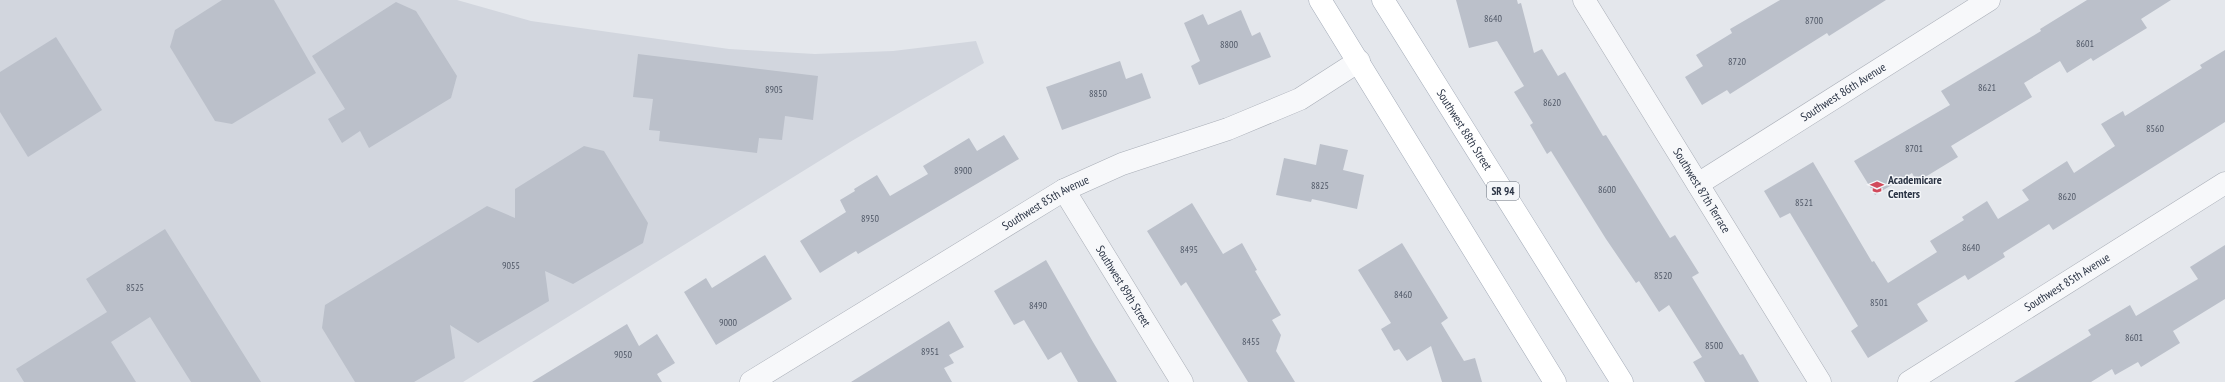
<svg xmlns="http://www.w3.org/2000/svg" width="2225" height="382" viewBox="0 0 2225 382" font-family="'PT Sans Narrow',sans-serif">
	<rect width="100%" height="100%" fill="#e4e7ec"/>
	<!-- built -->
	<polygon fill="#d2d6de" points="0,0 457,0 531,21 729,49 815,54 893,51 976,41 984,63 850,142 463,382 0,382"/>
	<!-- building -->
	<g fill="#bbc0ca">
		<polygon points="222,0 274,0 316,73 232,124 215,121 170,47 175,30"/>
		<polygon points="1456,0 1517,0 1518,4 1521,3 1534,53 1542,49 1558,76 1565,72 1603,136 1606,135 1670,238 1675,235 1699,273 1692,277 1740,355 1743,354 1759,382 1705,382 1693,362 1702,357 1669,305 1659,312 1639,281 1636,283 1606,239 1551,151 1547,154 1530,125 1533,123 1514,92 1524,86 1497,41 1469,48"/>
		<polygon points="1780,0 1886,0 1829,36 1827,33 1730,94 1727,90 1702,105 1685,77 1703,66 1696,55 1732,33 1730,29"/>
		<polygon points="2087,0 2171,0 2141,19 2147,28 2093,61 2091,58 2067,73 2060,61 2024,83 2032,97 1951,146 1958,157 1917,182 1912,173 1875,195 1854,161 1950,105 1941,91 2041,31 2040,29"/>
		<polygon points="396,2 416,11 457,76 451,98 369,148 360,131 342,143 328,119 345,109 312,56"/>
		<polygon points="1241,10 1252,36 1260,32 1271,57 1199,85 1191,66 1200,61 1184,23 1203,14 1208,25"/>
		<polygon points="56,37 102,110 28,157 0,112 0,72"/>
		<polygon points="2225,50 2225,122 2053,230 2049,224 2003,253 2005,257 1968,280 1965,275 1917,304 1928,321 1868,358 1851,331 1858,326 1790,213 1780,218 1764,191 1813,162 1872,262 1874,261 1888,283 1937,252 1930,241 1964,220 1962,217 1987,201 1998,219 2029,200 2022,190 2067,161 2074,173 2115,146 2101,124 2123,111 2125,116 2202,68 2200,65"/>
		<polygon points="638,54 818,76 813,120 785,116 782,140 759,138 757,153 659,141 660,131 649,130 653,99 633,97"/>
		<polygon points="1120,61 1126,79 1142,73 1151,98 1062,130 1046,87"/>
		<polygon points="1004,135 1019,159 858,254 856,251 820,273 800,241 846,212 840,200 855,191 854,189 877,175 890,196 928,174 923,166 969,138 977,151"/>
		<polygon points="1320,144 1348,150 1343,170 1364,175 1357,209 1312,199 1311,202 1276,195 1284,158 1316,165"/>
		<polygon points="584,146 604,151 648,223 643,243 573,284 545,271 549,301 478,343 450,325 455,358 414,382 355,382 322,328 325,305 487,206 515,218 515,189"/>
		<polygon points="1192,203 1223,254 1242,243 1257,270 1255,271 1281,315 1272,320 1281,335 1276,351 1295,382 1248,382 1186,282 1181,286 1147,231"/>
		<polygon points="165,229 261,382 191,382 150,317 111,342 136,382 24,382 16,369 107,312 86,279"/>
		<polygon points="1402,243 1448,318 1441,323 1464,361 1475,358 1482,382 1442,382 1431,346 1407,361 1399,349 1394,351 1381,329 1391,323 1358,270"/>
		<polygon points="2225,245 2225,299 2173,331 2180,343 2141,367 2138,362 2115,375 2112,369 2091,382 2014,382 2091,335 2088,330 2130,305 2136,316 2198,279 2190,267"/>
		<polygon points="765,255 792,299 716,345 684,292 706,278 712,288"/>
		<polygon points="1046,260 1093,342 1117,382 1078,382 1061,352 1048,360 1024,320 1014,325 994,291"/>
		<polygon points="949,321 964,347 949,355 954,363 944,368 952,382 851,382"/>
		<polygon points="627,324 639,346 657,334 675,363 657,374 662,382 532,382"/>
	</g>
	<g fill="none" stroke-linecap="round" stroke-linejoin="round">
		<!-- minor casing -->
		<g stroke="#a9aeb7" stroke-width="23">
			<g id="minor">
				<path id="s1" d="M 1584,0 L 1820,382"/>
				<path id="s2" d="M 1698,184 L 1989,0"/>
				<path id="s3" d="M 1064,190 L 1182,382"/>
				<path id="s4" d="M 751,382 L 1064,190 L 1122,164 L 1228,129 L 1300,99 L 1359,61"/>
				<path id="s5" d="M 1909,382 L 2225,183"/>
			</g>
		</g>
		<!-- primary casing -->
		<g stroke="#a3abb8" stroke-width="23">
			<g id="primary">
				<polyline points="1320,0 1555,382"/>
				<path id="s6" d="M 1383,0 L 1622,382"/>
			</g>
		</g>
		<!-- minor -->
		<use href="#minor" stroke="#f7f8fa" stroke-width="22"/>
		<!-- primary -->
		<use href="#primary" stroke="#fff" stroke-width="22"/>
	</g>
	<!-- icons -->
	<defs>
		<g id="school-bare" transform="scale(1.08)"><path d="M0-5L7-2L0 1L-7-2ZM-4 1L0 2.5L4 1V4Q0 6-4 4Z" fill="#d1495b" stroke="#f4f6f9" stroke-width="2.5" paint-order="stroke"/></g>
	</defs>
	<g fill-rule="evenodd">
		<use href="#school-bare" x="1877" y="187"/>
	</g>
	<g text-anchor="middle" stroke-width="3" stroke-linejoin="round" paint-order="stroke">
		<!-- number labels -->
		<g font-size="10" fill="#4f5766">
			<text x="1493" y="22">8640</text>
			<text x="1814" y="24">8700</text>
			<text x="2085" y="47">8601</text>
			<text x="1229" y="48">8800</text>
			<text x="1737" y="65">8720</text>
			<text x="1987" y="91">8621</text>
			<text x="774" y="93">8905</text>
			<text x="1098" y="97">8850</text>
			<text x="1552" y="106">8620</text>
			<text x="2155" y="132">8560</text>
			<text x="1914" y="152">8701</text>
			<text x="963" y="174">8900</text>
			<text x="1320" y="189">8825</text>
			<text x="1607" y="193">8600</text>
			<text x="2067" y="200">8620</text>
			<text x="1804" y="206">8521</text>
			<text x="870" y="222">8950</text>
			<text x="1971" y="251">8640</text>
			<text x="1189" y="253">8495</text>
			<text x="511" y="269">9055</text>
			<text x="1663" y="279">8520</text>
			<text x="135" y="291">8525</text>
			<text x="1403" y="298">8460</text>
			<text x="1879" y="306">8501</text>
			<text x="1038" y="309">8490</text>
			<text x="728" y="326">9000</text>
			<text x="2134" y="341">8601</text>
			<text x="1251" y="345">8455</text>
			<text x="1714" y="349">8500</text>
			<text x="930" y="355">8951</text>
			<text x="623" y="358">9050</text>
		</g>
		<!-- shield labels -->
		<rect fill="#f4f6f9" stroke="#676e7b" stroke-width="1" x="1487" y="182" width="32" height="18" rx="3"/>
		<g font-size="11" font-weight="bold" fill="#2b3445">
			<text x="1503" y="195">SR 94</text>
		</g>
		<!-- street labels -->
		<g font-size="12" fill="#2b3445" stroke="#f4f6f9">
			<text dy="4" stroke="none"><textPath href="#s2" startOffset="172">Southwest 86th Avenue</textPath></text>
			<text dy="4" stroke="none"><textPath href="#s6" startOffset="153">Southwest 88th Street</textPath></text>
			<text dy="4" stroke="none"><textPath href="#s1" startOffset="224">Southwest 87th Terrace</textPath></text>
			<text dy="4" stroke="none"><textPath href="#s4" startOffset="345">Southwest 85th Avenue</textPath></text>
			<text dy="4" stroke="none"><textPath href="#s5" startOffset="187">Southwest 85th Avenue</textPath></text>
			<text dy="4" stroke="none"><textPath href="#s3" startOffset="113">Southwest 89th Street</textPath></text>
		</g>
		<!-- poi labels -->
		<g font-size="12" font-weight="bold" fill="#2b3445" stroke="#f4f6f9" text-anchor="start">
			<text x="1888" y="184">Academicare<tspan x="1888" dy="14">Centers</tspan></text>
		</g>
	</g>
</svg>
